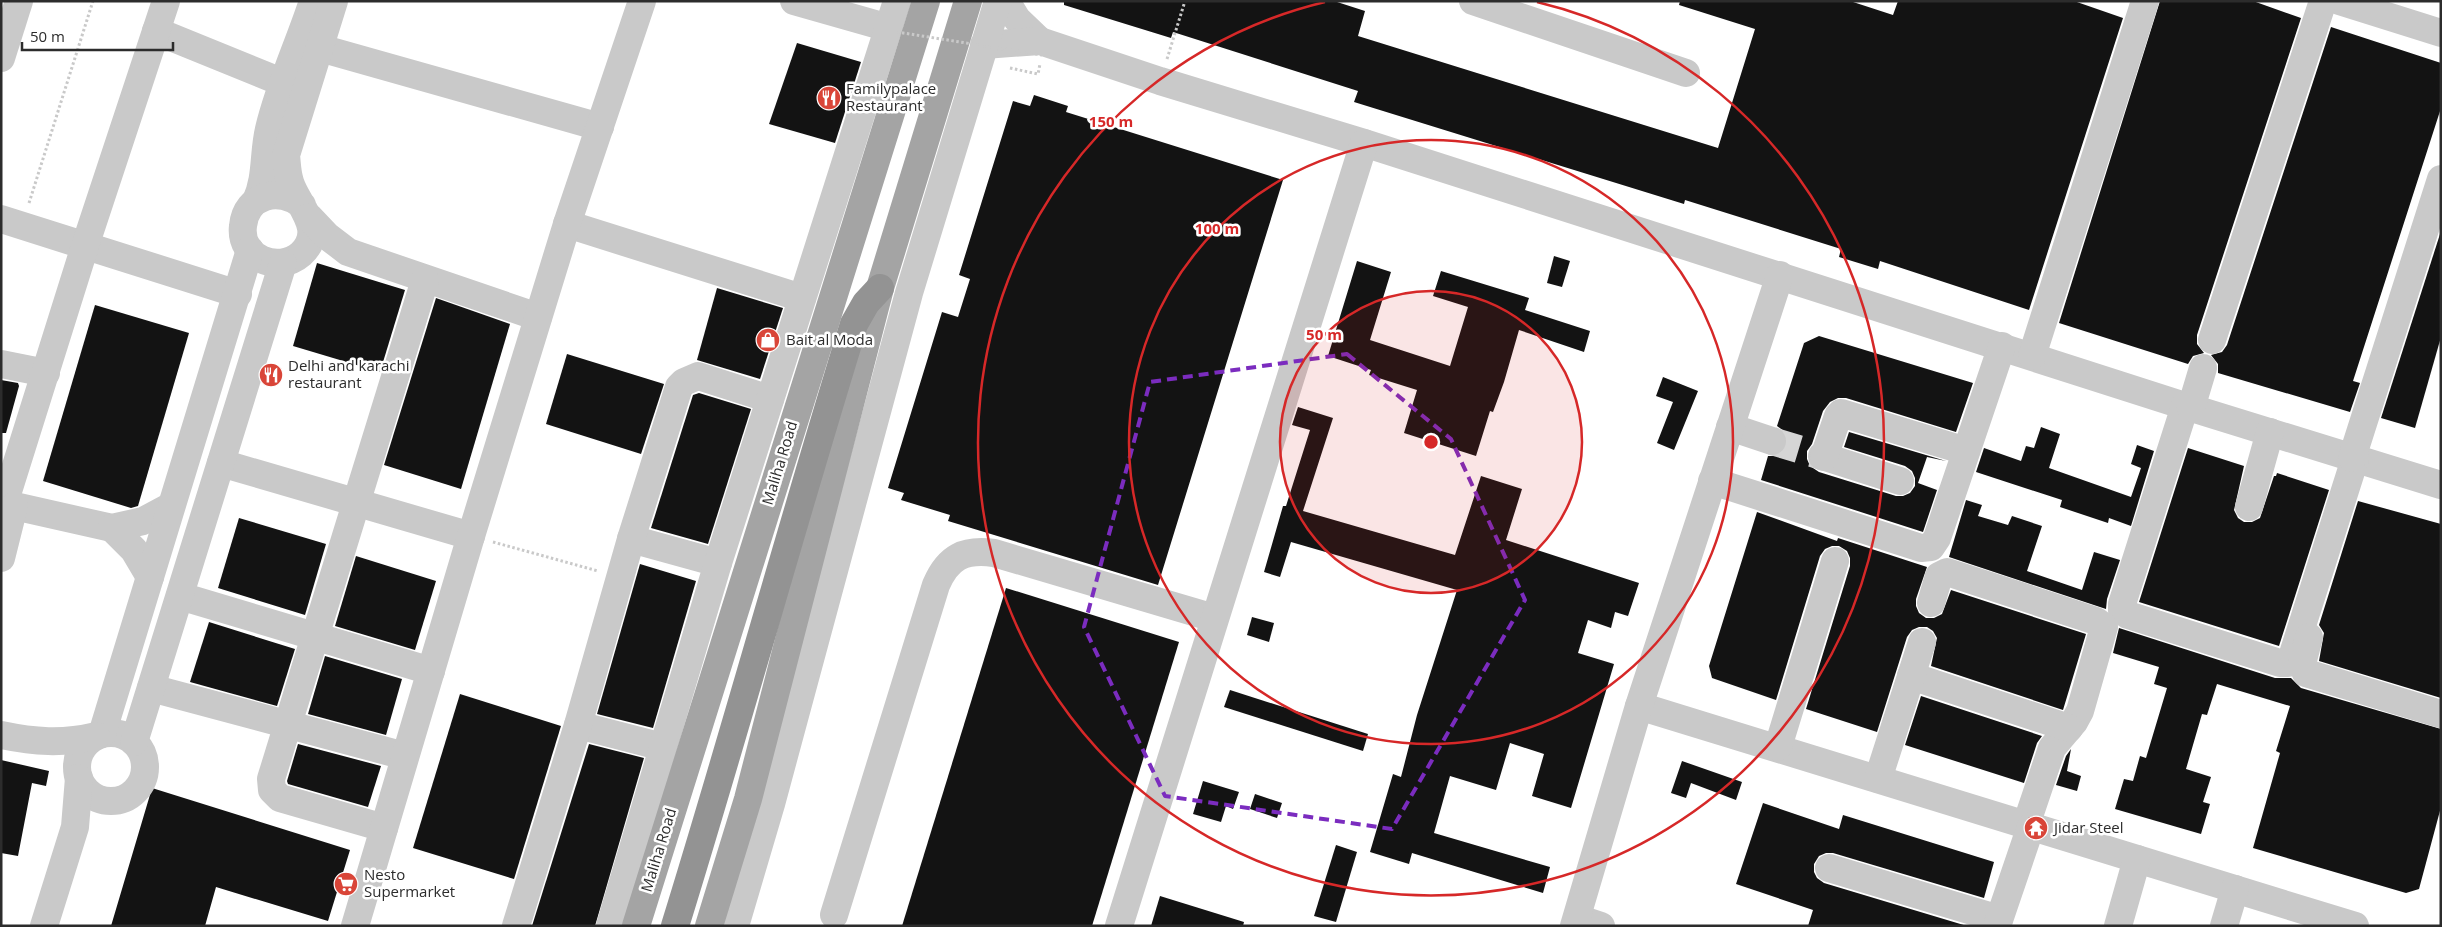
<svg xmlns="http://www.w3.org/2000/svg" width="2442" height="927" viewBox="0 0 2442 927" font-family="'Open Sans',sans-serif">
	<rect width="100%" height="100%" fill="#fff"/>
	<!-- building -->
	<g fill="#131313">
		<polygon points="1064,1 1334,1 1365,11 1358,36 1718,148 1755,29 1679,5 1680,1 1850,1 1893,15 1898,1 2074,1 2123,18 2029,310 1880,261 1878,269 1839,257 1841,249 1685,200 1684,204 1354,102 1358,91 1173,32 1171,38 1064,5"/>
		<polygon points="2160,1 2253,1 2301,18 2197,335 2197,344 2204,353 2193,356 2188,364 2059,323"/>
		<polygon points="2331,27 2441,63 2441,108 2353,381 2360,383 2350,412 2218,373 2218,364 2211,355 2222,352 2227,345"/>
		<polygon points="797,43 861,62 835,143 769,124"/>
		<polygon points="1034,95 1068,106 1066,112 1283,180 1158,585 948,521 950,515 901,500 904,493 888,488 942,312 958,317 970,279 959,275 1013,101 1030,106"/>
		<polygon points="2441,231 2441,337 2415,428 2381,418"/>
		<polygon points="1554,256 1570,261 1562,287 1547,283"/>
		<polygon points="1357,261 1391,272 1370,340 1450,366 1468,307 1433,296 1441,271 1529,298 1525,310 1590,331 1584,352 1519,330 1504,382 1493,412 1490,411 1476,456 1404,433 1417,390 1369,375 1371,370 1328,356"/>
		<polygon points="317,263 405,290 380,372 293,346"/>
		<polygon points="717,288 783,308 760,379 697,360"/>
		<polygon points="436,298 510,324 461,489 384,465"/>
		<polygon points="95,305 189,333 138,506 131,508 43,481"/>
		<polygon points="1819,336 1973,383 1956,432 1846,398 1838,398 1830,402 1823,411 1812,444 1807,451 1807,459 1810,466 1819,472 1896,496 1903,496 1910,493 1915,486 1915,478 1912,471 1905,466 1844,447 1849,432 1946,461 1927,457 1918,483 1937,490 1923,532 1761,480 1768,456 1776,456 1782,453 1787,445 1787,437 1784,431 1777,426 1804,343"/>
		<polygon points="567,354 664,384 641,454 546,424"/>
		<polygon points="1663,377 1698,391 1674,450 1657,443 1673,402 1656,396"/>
		<polygon points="1,380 18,383 19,386 6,433 1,433"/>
		<polygon points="699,393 751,409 708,544 651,528 693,395"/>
		<polygon points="1298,407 1333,418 1303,511 1455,555 1481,476 1522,489 1506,540 1639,583 1628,616 1615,612 1611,628 1588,620 1578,653 1614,664 1571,808 1532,796 1544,754 1510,743 1496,790 1450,776 1434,833 1550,867 1543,893 1412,853 1409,864 1370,852 1393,774 1401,777 1417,715 1457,590 1291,542 1280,577 1264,572 1283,506 1286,506 1310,430 1292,425"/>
		<polygon points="2041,427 2060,434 2049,468 2131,497 2141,468 2131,464 2137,445 2154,451 2131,526 2109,518 2108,523 2060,507 2062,500 1976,472 1984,448 2021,461 2026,446 2034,448"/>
		<polygon points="2188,448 2244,466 2234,510 2238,518 2244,522 2252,522 2260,518 2274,476 2276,476 2277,473 2329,490 2279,646 2139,602"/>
		<polygon points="1966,500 1982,505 1978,516 2008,525 2012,516 2042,526 2027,571 2082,590 2094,552 2120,560 2107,599 2106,609 1949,557"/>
		<polygon points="2358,501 2441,524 2441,698 2319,661 2324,633 2319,625"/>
		<polygon points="1757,512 1837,541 1838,538 1927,567 1916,599 1916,606 1919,613 1926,618 1934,618 1942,614 1951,590 2086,634 2063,710 1931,666 1937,638 1933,631 1927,627 1919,627 1912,630 1907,637 1877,732 1806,709 1850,566 1850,558 1847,551 1839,546 1832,546 1825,549 1820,556 1776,700 1712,678 1709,666"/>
		<polygon points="239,518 326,544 305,615 218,588"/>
		<polygon points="356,556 436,581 415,650 335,626"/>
		<polygon points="640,564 696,581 653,728 597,714"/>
		<polygon points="1006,588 1179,642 1092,926 902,926"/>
		<polygon points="1252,617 1274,623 1269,642 1247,635"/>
		<polygon points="209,622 295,649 277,706 190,682"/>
		<polygon points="2119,628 2275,678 2291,678 2301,688 2441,729 2441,807 2419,889 2406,893 2253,848 2280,753 2276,751 2290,706 2217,684 2207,715 2202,714 2186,769 2211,777 2203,802 2210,804 2201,834 2115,809 2124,779 2133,781 2140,756 2146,758 2167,688 2154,684 2159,667 2113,653"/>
		<polygon points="325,656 402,679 386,735 308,714"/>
		<polygon points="1230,690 1368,734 1363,751 1224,707"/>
		<polygon points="460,694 561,726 514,879 413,848"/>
		<polygon points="1921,696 2042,736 2037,743 2024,783 1905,745"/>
		<polygon points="298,744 381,766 368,807 288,784 287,781"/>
		<polygon points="589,744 644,758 595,926 532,926"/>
		<polygon points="2071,749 2067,771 2081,776 2077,791 2056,785 2066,756"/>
		<polygon points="1,760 49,771 46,786 32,783 18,856 1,853"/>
		<polygon points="1682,761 1742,782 1736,800 1691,783 1686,798 1671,793"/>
		<polygon points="1203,781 1239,792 1233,809 1226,806 1221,822 1193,814"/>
		<polygon points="152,788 350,850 328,921 216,887 205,926 111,926"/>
		<polygon points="1255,794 1282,803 1277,818 1250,809"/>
		<polygon points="1763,803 1839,829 1843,815 1994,862 1984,898 1833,853 1826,853 1819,856 1814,864 1814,872 1817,878 1824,883 1967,926 1808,926 1813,910 1736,884"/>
		<polygon points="1336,845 1357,852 1336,922 1314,916"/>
		<polygon points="1160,896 1244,922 1243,926 1151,926"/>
	</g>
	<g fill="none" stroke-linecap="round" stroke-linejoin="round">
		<!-- minor-tunnel -->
		<polyline stroke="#d5d5d5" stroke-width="28" stroke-dasharray="28 14" stroke-linecap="butt" points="1772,441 1822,456"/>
		<!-- path -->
		<g stroke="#c9c9c9" stroke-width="3" stroke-dasharray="2.5 2.5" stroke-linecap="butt">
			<polyline points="1167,59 1185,1"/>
			<polyline points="1010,68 1038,74 1040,64"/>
			<polyline points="29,203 93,1"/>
			<polyline points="493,542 598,571"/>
		</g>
		<!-- minor -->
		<g stroke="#c9c9c9" stroke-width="28">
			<polyline points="794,1 889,28"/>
			<polyline points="1006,1 1017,19 1040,41"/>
			<polyline points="1473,1 1686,73"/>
			<polyline points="2339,1 2441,33"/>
			<polyline points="156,31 284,83"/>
			<polyline points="984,45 1040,41 1160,81 1364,143 2185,406 2441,485"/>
			<polyline points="320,48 600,127"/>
			<polyline points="1,58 19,1"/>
			<path d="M 256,201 C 267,177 263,154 269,129 C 279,86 299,44 313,1"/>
			<path d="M 302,205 C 280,187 246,194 243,226 C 239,258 278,274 301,254 C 327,230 297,205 290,182 C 287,173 287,164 286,155 L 334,1"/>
			<polyline points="309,217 327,236 348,252 538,317"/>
			<polyline points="1,219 238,294"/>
			<polyline points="567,224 802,298"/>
			<polyline points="2212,340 2323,1"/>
			<polyline points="2032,356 2145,1"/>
			<polyline points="1,364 46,373"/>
			<polyline points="2185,406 2122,604 2122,611 2128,615 2280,663 2288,663 2292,657 2355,459"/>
			<polyline points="2191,408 2203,368"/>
			<polyline points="1730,427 1772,441"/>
			<polyline points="1822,456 1900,481"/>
			<polyline points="1824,457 1838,416 1841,413 1966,451"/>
			<polyline points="2352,458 2441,179"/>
			<polyline points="221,463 471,536"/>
			<polyline points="1712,481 1921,548 1931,547 1937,538 2002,346"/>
			<polyline points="1,503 112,528 143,521 171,506"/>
			<polyline points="4,504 85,246 166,1"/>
			<polyline points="2249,507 2270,432"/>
			<polyline points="112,528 134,550 150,577"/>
			<polyline points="631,539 718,563"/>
			<polyline points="1,558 14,506"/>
			<polyline points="180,596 431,671"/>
			<polyline points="1931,603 1939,576 1947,572 2096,621 2104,627 2080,711 2074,722 2052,748 2026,825"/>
			<polyline points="2309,637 2302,664 2306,673 2441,714"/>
			<polyline points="1911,676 2069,728"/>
			<polyline points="151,688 405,756"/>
			<polyline points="1639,706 2355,926"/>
			<polyline points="578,725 663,747"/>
			<circle cx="111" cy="767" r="34"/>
			<polyline points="102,734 250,250"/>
			<path d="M 1,735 C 34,742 63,744 96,736"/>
			<polyline points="134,742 283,263"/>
			<polyline points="1778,747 1835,561"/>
			<polyline points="1878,779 1922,642"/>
			<polyline points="384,828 280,798 272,790 271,779 425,280"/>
			<polyline points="1829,868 1999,919"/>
			<path d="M 834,915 L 936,585 C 948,557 964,549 994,553 L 1214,618"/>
			<polyline points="1577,918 1601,926"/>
			<polyline points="44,926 75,827 79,778"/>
			<polyline points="355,926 471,536 567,224 642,1"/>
			<polyline points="516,926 578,725 631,539 679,387 684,382 698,376 770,399"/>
			<polyline points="610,926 718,563 897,1"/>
			<polyline points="735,926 771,804 909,293 998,1"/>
			<polyline points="1119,926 1364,143"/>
			<polyline points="1574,926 1639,706 1780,275"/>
			<polyline points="1997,926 2031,826"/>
			<polyline points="2118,926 2137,859"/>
			<polyline points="2224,926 2235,889"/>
		</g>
		<!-- major -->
		<g stroke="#a4a4a4" stroke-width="28">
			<polyline points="636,926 926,1"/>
			<polyline points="709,926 748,799 880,288 968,1"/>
		</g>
		<!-- highway -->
		<path stroke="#939393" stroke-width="28" d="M 675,926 C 737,726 792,524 854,324 L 866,303 L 880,288"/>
		<!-- path-bridge -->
		<polyline stroke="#c9c9c9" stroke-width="3" stroke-dasharray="2.5 2.5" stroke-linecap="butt" points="897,32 1042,55"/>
	</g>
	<!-- marked area -->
	<path fill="none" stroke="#7b2cbf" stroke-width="4" stroke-dasharray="10 6" stroke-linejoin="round" d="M 1347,354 L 1451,439 L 1525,600 L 1392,829 L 1165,796 L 1084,627 L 1150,382 Z"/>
	<!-- distance rings -->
	<circle cx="1431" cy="442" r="151" fill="#d62828" fill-opacity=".12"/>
	<g fill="none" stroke="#d62828" stroke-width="2.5">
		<circle cx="1431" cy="442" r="151"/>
		<circle cx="1431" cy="442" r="302"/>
		<path d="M1537 2A453 453 0 1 1 1325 2"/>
	</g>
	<!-- icons -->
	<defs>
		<g id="restaurant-disc" transform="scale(1.25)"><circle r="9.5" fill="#d94538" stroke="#fff"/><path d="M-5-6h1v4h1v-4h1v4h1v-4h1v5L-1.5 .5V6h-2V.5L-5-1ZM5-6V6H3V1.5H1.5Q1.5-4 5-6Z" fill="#fff"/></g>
		<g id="shop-disc" transform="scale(1.25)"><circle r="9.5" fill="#d94538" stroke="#fff"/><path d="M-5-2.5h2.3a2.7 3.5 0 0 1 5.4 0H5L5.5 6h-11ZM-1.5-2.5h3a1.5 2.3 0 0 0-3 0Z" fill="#fff"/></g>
		<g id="temple-disc" transform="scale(1.25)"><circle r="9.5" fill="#d94538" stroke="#fff"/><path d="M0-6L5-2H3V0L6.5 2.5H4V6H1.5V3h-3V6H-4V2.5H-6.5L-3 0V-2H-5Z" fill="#fff"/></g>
		<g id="supermarket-disc" transform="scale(1.25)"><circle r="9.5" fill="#d94538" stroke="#fff"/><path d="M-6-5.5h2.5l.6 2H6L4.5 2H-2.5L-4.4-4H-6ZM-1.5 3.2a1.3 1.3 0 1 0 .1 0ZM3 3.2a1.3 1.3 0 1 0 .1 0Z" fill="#fff"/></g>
	</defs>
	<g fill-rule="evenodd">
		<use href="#restaurant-disc" x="829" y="98"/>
		<use href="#shop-disc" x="768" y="340"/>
		<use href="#restaurant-disc" x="271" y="375"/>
		<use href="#temple-disc" x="2036" y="828"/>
		<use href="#supermarket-disc" x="346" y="884"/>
	</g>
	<g text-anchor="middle" stroke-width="5" stroke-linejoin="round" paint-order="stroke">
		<!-- poi labels -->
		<g font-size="15" fill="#2c2c2c" stroke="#fff" text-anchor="start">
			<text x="846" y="94">Familypalace<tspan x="846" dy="17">Restaurant</tspan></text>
			<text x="786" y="345">Bait al Moda</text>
			<text x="288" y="371">Delhi and karachi<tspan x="288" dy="17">restaurant</tspan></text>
			<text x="2054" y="833">Jidar Steel</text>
			<text x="364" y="880">Nesto<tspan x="364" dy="17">Supermarket</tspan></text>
		</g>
		<!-- street labels -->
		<g font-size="15" fill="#2c2c2c" stroke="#fff">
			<text transform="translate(780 463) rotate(-73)" y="5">Maliha Road</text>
			<text transform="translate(659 850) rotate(-73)" y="5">Maliha Road</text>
		</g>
	</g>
	<circle cx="1431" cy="442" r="8" fill="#d62828" stroke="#fff" stroke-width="2.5"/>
	<g font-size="15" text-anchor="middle" font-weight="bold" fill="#d62828" stroke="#fff" stroke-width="5" stroke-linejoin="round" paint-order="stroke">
		<text x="1111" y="127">150 m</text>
		<text x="1217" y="234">100 m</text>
		<text x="1324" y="340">50 m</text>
	</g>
	<!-- border -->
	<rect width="2442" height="927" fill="none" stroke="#2c2c2c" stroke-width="5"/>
	<!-- scale -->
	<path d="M22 42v8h151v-8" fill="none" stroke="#2c2c2c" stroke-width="2.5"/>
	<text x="30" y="42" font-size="15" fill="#2c2c2c" stroke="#ffffff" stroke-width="4" paint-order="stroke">50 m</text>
</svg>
